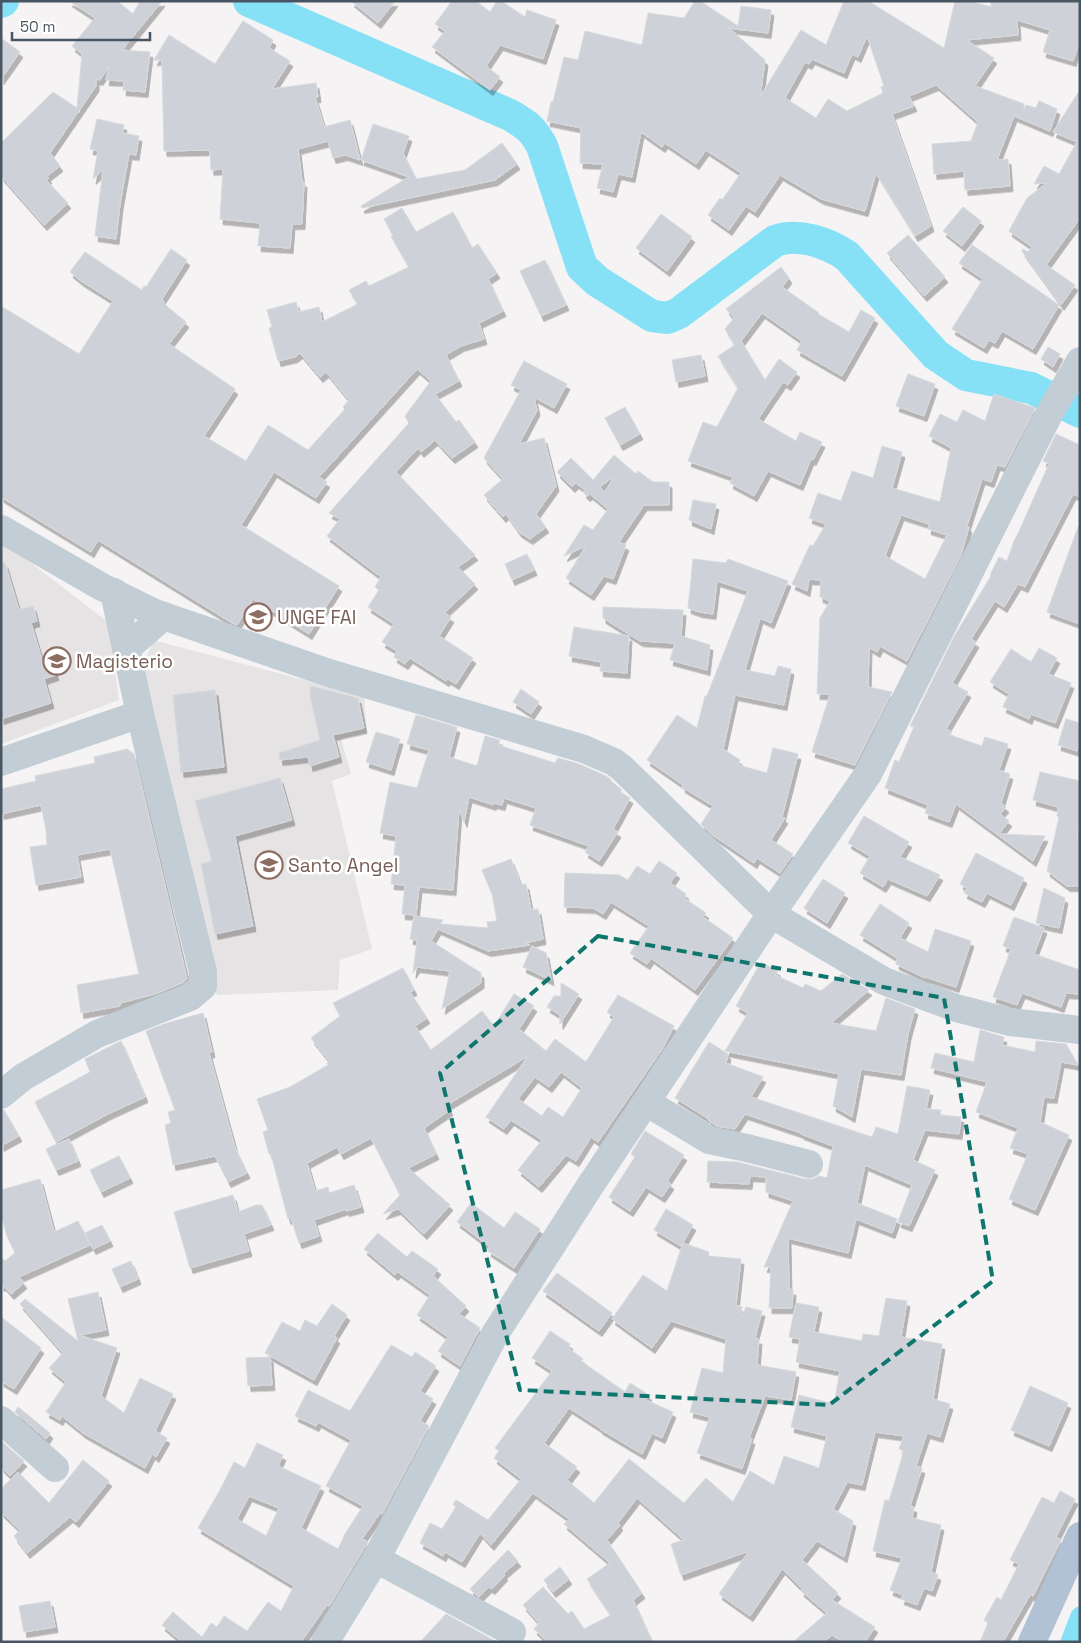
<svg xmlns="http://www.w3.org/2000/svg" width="1081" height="1643" viewBox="0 0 1081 1643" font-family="'Space Grotesk',sans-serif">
	<defs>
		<filter id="shadow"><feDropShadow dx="3" dy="5.5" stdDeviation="0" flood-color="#0004"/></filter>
	</defs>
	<rect width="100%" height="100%" fill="#f5f3f3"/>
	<!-- education -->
	<g fill="#e6e3e5">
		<polygon points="1,540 108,622 119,700 1,744"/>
		<polygon points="153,640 364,696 367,733 341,738 351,774 332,781 372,949 340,960 338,990 217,995 141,673"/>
	</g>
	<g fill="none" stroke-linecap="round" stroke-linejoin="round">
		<!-- canal -->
		<polyline stroke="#87e1f6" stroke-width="19" points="1070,1642 1080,1616"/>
		<!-- river -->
		<g stroke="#87e1f6" stroke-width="32">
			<path d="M 249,1 L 510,115 C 527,125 532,128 542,146 L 582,267 L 597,281 L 652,316 L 668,318 L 679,313 L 775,241 C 798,232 828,243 847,256 L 936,355 L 966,375 L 1031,388 L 1080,412"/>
			<polyline points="1,2 3,1"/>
		</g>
	</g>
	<!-- building -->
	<g fill="#ced2d8" stroke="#d6d9de" fill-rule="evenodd" filter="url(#shadow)">
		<polygon points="69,1 117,1 133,14 140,1 162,1 122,50 120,50 150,52 145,92 123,90 124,81 106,80 109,66 100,80 96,79 96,86 50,153 60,166 47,176 49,178 46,180 68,203 44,225 1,176 1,143 53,92 77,108 82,54 72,46 95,18"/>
		<polygon points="351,1 395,1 378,23"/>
		<polygon points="452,1 476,1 490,12 497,1 501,1 525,17 527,10 556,20 543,59 500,45 486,66 500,77 490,90 432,47 445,31 435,24"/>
		<path d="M 695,1 L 700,1 L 738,26 L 741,6 L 771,10 L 768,33 L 729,28 L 765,60 L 760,97 L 801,30 L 826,45 L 844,1 L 868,1 L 944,48 L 955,1 L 969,1 L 991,7 L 991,1 L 1080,1 L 1080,40 L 1073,61 L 1043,52 L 1050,30 L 1017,20 L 1018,35 L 966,40 L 994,58 L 975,86 L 1024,104 L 1024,110 L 1026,105 L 1036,108 L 1039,101 L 1057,109 L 1050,131 L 1014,116 L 997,160 L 1008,159 L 1010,186 L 965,190 L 964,171 L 934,174 L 932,144 L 971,141 L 978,122 L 936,85 L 909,96 L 914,106 L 892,114 L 931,226 L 915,236 L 876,173 L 865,211 L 821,199 L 780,175 L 755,212 L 746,206 L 729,230 L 708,215 L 720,198 L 722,200 L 741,173 L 706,150 L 696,164 L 665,143 L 662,147 L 641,132 L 632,177 L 618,174 L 613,192 L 597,188 L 603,164 L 580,163 L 581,128 L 547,121 L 551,102 L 553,102 L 564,57 L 578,60 L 585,31 L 642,45 L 648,13 L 684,18 ZM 867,36 L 884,86 L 881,87 L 883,93 L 847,111 L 828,99 L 816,118 L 785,98 L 805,62 L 809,64 L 812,59 L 844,73 L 852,54 L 858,57 Z"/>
		<polygon points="243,21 273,40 269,48 290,61 272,89 316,83 318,97 315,97 324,127 350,120 360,160 345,155 333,158 328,141 298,149 302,182 304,182 302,224 292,224 290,248 258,246 260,223 220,219 223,169 211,170 210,150 164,151 162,60 154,60 169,35 215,64"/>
		<polygon points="1,38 20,52 1,79"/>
		<polygon points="1080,90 1080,218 1046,265 1075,285 1061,305 1022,251 1023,249 1028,252 1032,247 1009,231 1027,198 1047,183 1034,184 1044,166 1059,174 1077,142 1053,132"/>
		<polygon points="97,119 124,125 122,133 139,136 136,155 129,154 120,204 116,239 95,236 103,170 93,179 98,151 90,149"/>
		<polygon points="373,124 409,136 403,153 416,179 465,170 502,143 517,164 495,180 362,208 361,206 409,177 361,160"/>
		<polygon points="963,207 981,221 962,246 943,231"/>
		<polygon points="402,208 416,232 453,212 472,248 478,244 497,273 488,279 503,311 479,323 484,339 461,346 446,355 459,381 435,394 456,422 459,420 475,442 452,458 435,440 421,452 418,448 396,472 475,555 458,567 475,584 444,613 451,617 439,636 473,658 456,684 448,679 446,681 410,658 405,664 394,657 397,651 382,642 394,624 368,607 379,590 375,587 381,577 327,536 340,519 329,513 409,423 405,416 431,381 417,369 319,477 327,482 316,498 274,472 241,525 339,586 309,634 253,599 237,625 232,623 98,540 91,552 1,497 1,306 79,354 113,301 81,281 70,272 85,252 142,290 144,286 146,287 171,249 187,260 162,299 164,301 163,303 186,322 169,344 235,389 204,436 246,461 268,425 308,450 345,409 343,407 349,400 326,372 320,377 300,353 295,357 278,361 269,328 272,327 267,310 296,302 299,312 319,307 322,322 358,304 349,290 366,281 369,286 409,267 391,236 393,235 384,219"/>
		<polygon points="661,214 692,237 667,271 636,248"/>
		<polygon points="908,235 945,277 924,296 887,253"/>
		<polygon points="972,245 1059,305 1033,349 1002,331 995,343 989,340 984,348 952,329 983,279 959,263"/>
		<polygon points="545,260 566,305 541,316 520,271"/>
		<polygon points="781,267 789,278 782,287 819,313 818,314 849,332 861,310 875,318 842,376 797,350 802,341 762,313 741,341 765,380 779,359 797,372 788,385 783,382 758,419 796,441 800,432 822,442 813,460 811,459 800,485 768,471 754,496 730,483 733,477 688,461 703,422 717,427 738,388 718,356 735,345 725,329 734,318 726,309"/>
		<polygon points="1048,347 1060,354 1053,367 1041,359"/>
		<polygon points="701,355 705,376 676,382 672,360"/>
		<polygon points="524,361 567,384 554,408 534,397 537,410 519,444 544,438 556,486 536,514 546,527 530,539 519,532 506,514 503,517 484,495 503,479 484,458 521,390 511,385"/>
		<polygon points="908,374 935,384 924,416 896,406"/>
		<path d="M 994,394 L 1035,408 L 1005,467 L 997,465 L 991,482 L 982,479 L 967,526 L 969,527 L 961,555 L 907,661 L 880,646 L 877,652 L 869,647 L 868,687 L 892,692 L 855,765 L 812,752 L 830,694 L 817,694 L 820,618 L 830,601 L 820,597 L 821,580 L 809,579 L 807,591 L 792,584 L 810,545 L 813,546 L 826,524 L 809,518 L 818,493 L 841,501 L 852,471 L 873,478 L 882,446 L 902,452 L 892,488 L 940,502 L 951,448 L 929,436 L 940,414 L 957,422 L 963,410 L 985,421 ZM 901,515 L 929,524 L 928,529 L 947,535 L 925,579 L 885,556 Z"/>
		<polygon points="625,407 640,434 620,445 605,418"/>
		<polygon points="1056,434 1080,445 1080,497 1073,494 1025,587 1018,584 1004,607 995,601 971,639 976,642 952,683 968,692 946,729 952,732 950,735 982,746 985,737 1008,744 999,770 1010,774 1001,803 1006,807 1000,814 1009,821 999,834 1045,836 1033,861 956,804 949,822 925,813 928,805 885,788 895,760 899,762 914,727 910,726 955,635 991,576 990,575 999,557 1007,561 1015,538 1016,538 1049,464 1043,461"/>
		<path d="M 614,455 L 636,474 L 638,471 L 653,482 L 669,482 L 669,505 L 644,505 L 619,542 L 626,545 L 613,579 L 604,576 L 591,595 L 566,578 L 586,546 L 564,556 L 584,525 L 593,530 L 608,509 L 590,494 L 587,496 L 583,492 L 585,490 L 576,483 L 572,487 L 557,472 L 571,458 L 593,480 ZM 615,475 L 605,492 L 600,487 Z"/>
		<polygon points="693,500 716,504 711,529 689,520"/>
		<polygon points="1078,527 1080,527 1080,624 1047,612"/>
		<polygon points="527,554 534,570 512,580 505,564"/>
		<polygon points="693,559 726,563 728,559 788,581 771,623 760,618 745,670 775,676 778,666 791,669 784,705 735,695 723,749 740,760 738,765 767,773 773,748 798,754 782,817 785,818 771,840 793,854 780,873 757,858 754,863 711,834 701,824 713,806 682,787 683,785 647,760 677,715 697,728 705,696 707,696 748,591 717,581 713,614 699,612 688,608"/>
		<polygon points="1,563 5,563 19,610 33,606 37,621 31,623 43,663 51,660 56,675 44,679 51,703 1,719"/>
		<polygon points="603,607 683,610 681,636 710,645 707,670 670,660 675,643 640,641 603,618"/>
		<polygon points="574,627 629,636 627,673 600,671 601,662 569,656"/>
		<polygon points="1039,648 1057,658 1048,674 1071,683 1055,723 1031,714 1029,719 1003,707 1009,694 990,682 1011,649 1031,662"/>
		<polygon points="311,686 358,698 364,728 333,735 339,757 310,766 308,757 280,760 279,753 320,740 310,695"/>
		<polygon points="521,689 539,702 531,714 513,702"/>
		<polygon points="215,690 224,767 181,772 173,695"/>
		<polygon points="416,715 457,727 449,757 477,766 485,736 500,740 498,745 555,763 558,758 579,764 606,776 611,780 611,781 622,790 620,792 630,798 613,829 618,832 599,861 585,852 589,846 530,825 536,808 504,798 502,805 494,803 493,805 469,797 464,822 459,809 453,890 419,887 416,915 402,914 405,885 391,884 396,836 380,833 390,782 417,788 429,750 407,744"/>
		<polygon points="1066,719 1080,723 1080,742 1077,751 1058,745"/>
		<polygon points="376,732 400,739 391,770 366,762"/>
		<polygon points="127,749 134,754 187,979 182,983 155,994 120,1003 120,1006 81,1013 77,985 139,974 110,849 77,855 81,877 36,885 30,847 47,845 46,830 41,805 1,814 1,789 36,781 35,776 95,763 94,757"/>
		<polygon points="1040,772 1080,781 1080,815 1077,840 1080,840 1079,886 1067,886 1047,871 1059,817 1057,816 1058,807 1033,800"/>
		<polygon points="280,778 292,820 235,836 253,926 215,934 201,864 212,861 195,801"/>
		<polygon points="864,816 909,842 900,857 940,875 927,896 888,879 883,887 860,873 870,856 848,843"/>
		<polygon points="976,853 1024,878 1011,905 987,893 982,902 964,893 967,888 960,884"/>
		<polygon points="511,859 521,885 526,884 531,910 538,909 543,939 525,943 530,945 488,951 438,929 431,941 481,973 481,983 442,1009 450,971 417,967 413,973 417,940 410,939 414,916 443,920 440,924 488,928 487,922 497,921 492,894 482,870"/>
		<polygon points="659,861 677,873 670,883 686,894 684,898 706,913 703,917 733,938 695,990 651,958 647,964 630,953 649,926 611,902 603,914 593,908 564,907 565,873 619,875 628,880 637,866 650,874"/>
		<polygon points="823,879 845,893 827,923 804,908"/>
		<polygon points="1044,888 1065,898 1059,928 1036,923"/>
		<polygon points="880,904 909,923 900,938 928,952 935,929 971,941 956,987 925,977 925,978 896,964 897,958 860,935"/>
		<polygon points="1014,917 1044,928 1034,954 1080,970 1080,994 1066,993 1061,1007 1022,993 1017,1005 993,997 1011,949 1003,946"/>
		<polygon points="532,946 546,953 551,980 523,967"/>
		<polygon points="761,962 778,971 775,975 803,988 805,984 821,991 842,974 869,990 831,1023 876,1031 886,998 915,1009 908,1034 901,1075 861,1069 852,1117 833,1106 839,1074 725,1051 748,1013 736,1006"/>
		<path d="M 403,968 L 414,990 L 410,992 L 427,1018 L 415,1026 L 431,1050 L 482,1011 L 494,1026 L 514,994 L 534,1006 L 519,1029 L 546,1051 L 555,1039 L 586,1062 L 614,1017 L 607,1012 L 618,995 L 674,1026 L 663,1048 L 598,1142 L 591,1137 L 576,1161 L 566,1155 L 539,1187 L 518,1170 L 542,1140 L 511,1120 L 504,1129 L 486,1117 L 528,1056 L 447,1105 L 450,1110 L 424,1128 L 436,1154 L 408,1168 L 450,1205 L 424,1234 L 398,1209 L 383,1214 L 400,1195 L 371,1138 L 341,1154 L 337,1147 L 307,1163 L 315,1191 L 328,1187 L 329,1193 L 354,1185 L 361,1207 L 346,1211 L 346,1209 L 314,1220 L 319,1236 L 299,1243 L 291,1218 L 288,1219 L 271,1154 L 269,1154 L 263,1132 L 268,1130 L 257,1099 L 290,1087 L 328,1065 L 327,1063 L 330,1062 L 311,1038 L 340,1016 L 333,1003 ZM 561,1072 L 582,1088 L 563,1117 L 548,1107 L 542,1116 L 518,1099 L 535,1077 L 549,1087 Z"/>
		<polygon points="561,983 579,994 560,1024 560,1015 547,1007 554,996 561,996"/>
		<polygon points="203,1013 212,1052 209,1053 235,1148 247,1173 228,1182 215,1156 173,1165 165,1125 171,1123 168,1112 175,1110 146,1031 164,1024"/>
		<polygon points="980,1030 1004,1037 1002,1045 1035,1052 1036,1041 1066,1044 1078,1065 1061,1062 1054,1098 1044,1097 1040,1122 1069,1135 1035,1210 1009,1199 1028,1154 1010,1148 1018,1128 976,1112 987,1082 931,1068 935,1053 974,1062"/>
		<polygon points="121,1041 145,1097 108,1114 56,1142 35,1102 90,1072 85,1059"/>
		<polygon points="709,1042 728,1054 726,1063 763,1077 751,1097 872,1137 876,1127 898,1134 907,1086 930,1090 926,1109 941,1110 940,1115 961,1117 959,1134 925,1130 913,1160 935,1170 909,1226 898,1222 912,1185 865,1165 857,1203 897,1219 892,1233 856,1219 848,1253 788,1238 789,1289 793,1290 792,1308 769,1308 771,1267 764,1267 793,1201 766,1192 766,1177 750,1176 749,1184 707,1182 708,1161 737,1162 805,1179 813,1179 819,1176 827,1178 833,1146 801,1134 801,1133 745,1114 735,1129 717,1126 708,1120 710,1113 707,1118 675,1098"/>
		<polygon points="1,1110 4,1110 19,1136 1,1146"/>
		<polygon points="645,1131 684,1155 667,1181 671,1184 662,1197 646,1187 630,1211 609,1197 635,1157 631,1154"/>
		<polygon points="69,1139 78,1161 56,1170 46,1149"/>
		<polygon points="119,1156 130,1178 101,1192 90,1170"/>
		<polygon points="40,1179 54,1232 78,1221 90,1245 19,1277 24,1283 11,1294 3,1285 1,1286 1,1257 5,1261 15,1253 7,1236 1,1215 1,1190"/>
		<polygon points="233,1195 238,1212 256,1205 262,1205 271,1225 244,1234 249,1251 190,1268 174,1212"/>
		<polygon points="471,1203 504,1228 515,1212 540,1229 514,1268 488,1251 490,1247 457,1222"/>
		<polygon points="666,1209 693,1225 681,1246 654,1230"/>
		<polygon points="102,1225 110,1241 93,1249 85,1233"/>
		<polygon points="378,1233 407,1257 412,1251 438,1269 433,1276 466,1306 459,1314 480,1328 460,1366 438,1351 448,1337 417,1315 430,1295 398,1272 395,1275 364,1249"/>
		<polygon points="683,1243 709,1252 708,1256 741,1259 736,1305 742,1307 741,1315 743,1315 746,1307 762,1311 755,1338 759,1339 757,1365 796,1372 791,1400 765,1396 749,1438 752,1439 742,1469 697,1453 710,1417 690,1412 702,1368 723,1373 726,1339 671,1321 652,1348 612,1319 643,1275 667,1291"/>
		<polygon points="131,1261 138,1279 120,1287 112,1269"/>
		<polygon points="557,1273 612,1313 599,1331 543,1291"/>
		<polygon points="98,1292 106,1330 79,1335 117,1348 101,1396 124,1413 140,1378 173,1394 155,1431 167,1438 156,1457 152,1454 145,1468 83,1433 62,1416 60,1420 46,1412 66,1382 49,1368 63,1353 20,1304 25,1299 78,1341 68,1299"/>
		<polygon points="886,1298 907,1301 901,1337 942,1344 933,1399 950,1404 940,1437 927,1433 916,1466 922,1468 910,1506 914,1507 912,1518 941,1525 931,1572 938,1575 932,1591 924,1588 917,1605 901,1599 903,1595 890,1590 902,1558 873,1551 885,1500 889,1501 904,1451 899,1449 904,1436 875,1432 862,1485 847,1482 833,1509 853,1521 844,1557 817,1541 802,1560 838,1593 832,1600 875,1627 865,1642 843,1642 832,1635 823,1642 793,1642 827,1613 801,1591 802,1589 782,1569 750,1616 719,1594 749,1551 681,1575 671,1544 684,1540 637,1498 618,1523 620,1525 607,1540 642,1593 633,1600 652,1642 548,1642 534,1629 539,1623 523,1605 543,1587 568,1614 572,1611 584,1629 611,1615 587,1579 610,1563 564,1524 569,1519 533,1493 491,1545 480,1533 462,1562 445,1552 443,1556 420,1543 430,1523 442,1529 456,1507 453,1504 456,1500 488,1520 521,1479 494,1458 499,1451 495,1448 552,1371 532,1358 550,1331 570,1344 568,1348 583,1359 581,1361 625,1392 630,1383 649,1395 646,1400 673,1412 662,1438 652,1433 642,1454 600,1429 600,1428 569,1408 544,1443 577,1467 567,1480 594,1503 629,1459 684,1503 706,1478 733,1502 750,1471 774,1485 784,1456 819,1468 827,1436 791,1427 799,1395 834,1404 840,1371 796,1362 800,1339 789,1337 796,1303 819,1307 814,1332 862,1341 863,1334 879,1336"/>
		<polygon points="332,1304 347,1315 334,1336 337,1338 314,1380 265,1353 282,1322 300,1331 305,1320 317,1326"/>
		<polygon points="1,1317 41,1348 14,1389 1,1381"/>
		<path d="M 391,1345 L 412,1357 L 415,1352 L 436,1366 L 420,1391 L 433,1399 L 420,1421 L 429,1426 L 382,1514 L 380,1513 L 362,1539 L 368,1542 L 329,1606 L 327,1605 L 301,1642 L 182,1642 L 162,1625 L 173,1612 L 202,1637 L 211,1623 L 217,1627 L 224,1616 L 247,1631 L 268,1602 L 281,1611 L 294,1586 L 198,1528 L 220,1490 L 234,1462 L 245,1468 L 257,1443 L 283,1455 L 278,1466 L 321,1486 L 301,1528 L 338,1549 L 345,1534 L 363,1506 L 326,1486 L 351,1440 L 318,1422 L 316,1426 L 295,1416 L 308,1390 L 350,1411 ZM 249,1496 L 279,1508 L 266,1536 L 237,1519 Z"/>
		<polygon points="270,1357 272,1385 248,1386 246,1358"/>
		<polygon points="1030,1386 1068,1403 1049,1446 1011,1430"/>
		<polygon points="18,1407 50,1433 46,1439 15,1412"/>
		<polygon points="1,1441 24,1461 10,1476 1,1467"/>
		<polygon points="83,1460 109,1481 76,1522 70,1517 27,1553 14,1536 20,1530 1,1512 1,1489 18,1472 49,1503"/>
		<polygon points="1060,1491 1075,1499 1056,1537 1061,1540 1033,1596 1030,1595 1003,1642 980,1642 988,1623 984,1620 997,1597 1001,1600 1019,1564 1010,1560 1042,1497 1054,1503"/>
		<polygon points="508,1550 518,1561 503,1574 505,1575 492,1589 489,1587 479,1597 476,1595 470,1589"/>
		<polygon points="560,1567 569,1579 553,1592 544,1580"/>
		<polygon points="50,1601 55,1627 24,1632 19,1606"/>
		<polygon points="446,1614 497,1642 420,1642"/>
	</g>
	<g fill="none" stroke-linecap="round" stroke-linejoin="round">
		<!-- minor -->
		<g stroke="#c2cdd5" stroke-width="28">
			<polyline points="1,529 102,587 155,613 329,673 584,749 614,762 623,769 771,914 884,981 956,1008 1010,1022 1080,1030"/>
			<polyline points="126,649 164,616"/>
			<polyline points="1,762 140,714"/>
			<polyline points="1,1095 23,1077 97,1034 190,997 203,986 203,972 140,714 114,592"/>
			<polyline points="646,1102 709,1140 747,1148 809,1164"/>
			<polyline points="1,1420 55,1468"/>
			<polyline points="376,1559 512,1632"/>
			<polyline points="325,1642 376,1559 495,1334 590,1186 771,914 868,774 1047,418 1080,361"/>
		</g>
		<!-- major -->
		<polyline stroke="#b0c2d4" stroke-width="28" points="1032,1642 1080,1536"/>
	</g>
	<!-- marked area -->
	<path fill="none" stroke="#0f766e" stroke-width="4" stroke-dasharray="10 6" stroke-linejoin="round" d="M 598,936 L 944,998 L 993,1281 L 829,1405 L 520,1390 L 440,1073 Z"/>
	<!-- icons -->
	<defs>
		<g id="school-ring" transform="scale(1.4375)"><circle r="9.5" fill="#fff" stroke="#8d6e63" stroke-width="1.5"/><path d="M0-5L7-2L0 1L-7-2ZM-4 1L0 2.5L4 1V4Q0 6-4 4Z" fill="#8d6e63"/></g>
	</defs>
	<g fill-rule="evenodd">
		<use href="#school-ring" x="258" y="617"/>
		<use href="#school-ring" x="57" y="661"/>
		<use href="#school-ring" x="269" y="865"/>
	</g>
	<g text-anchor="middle" stroke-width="5" stroke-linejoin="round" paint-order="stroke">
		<!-- education labels -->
		<g font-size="19" fill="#785e54" stroke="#fff" text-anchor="start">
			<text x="277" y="624">UNGE FAI</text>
			<text x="76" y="668">Magisterio</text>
			<text x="288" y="872">Santo Angel</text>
		</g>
	</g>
	<!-- border -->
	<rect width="1081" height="1643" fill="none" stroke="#485663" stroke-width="5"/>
	<!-- scale -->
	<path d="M12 32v8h138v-8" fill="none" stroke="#485663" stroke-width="2.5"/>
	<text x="20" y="32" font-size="15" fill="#485663" stroke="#ffffff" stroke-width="4" paint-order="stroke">50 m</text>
</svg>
